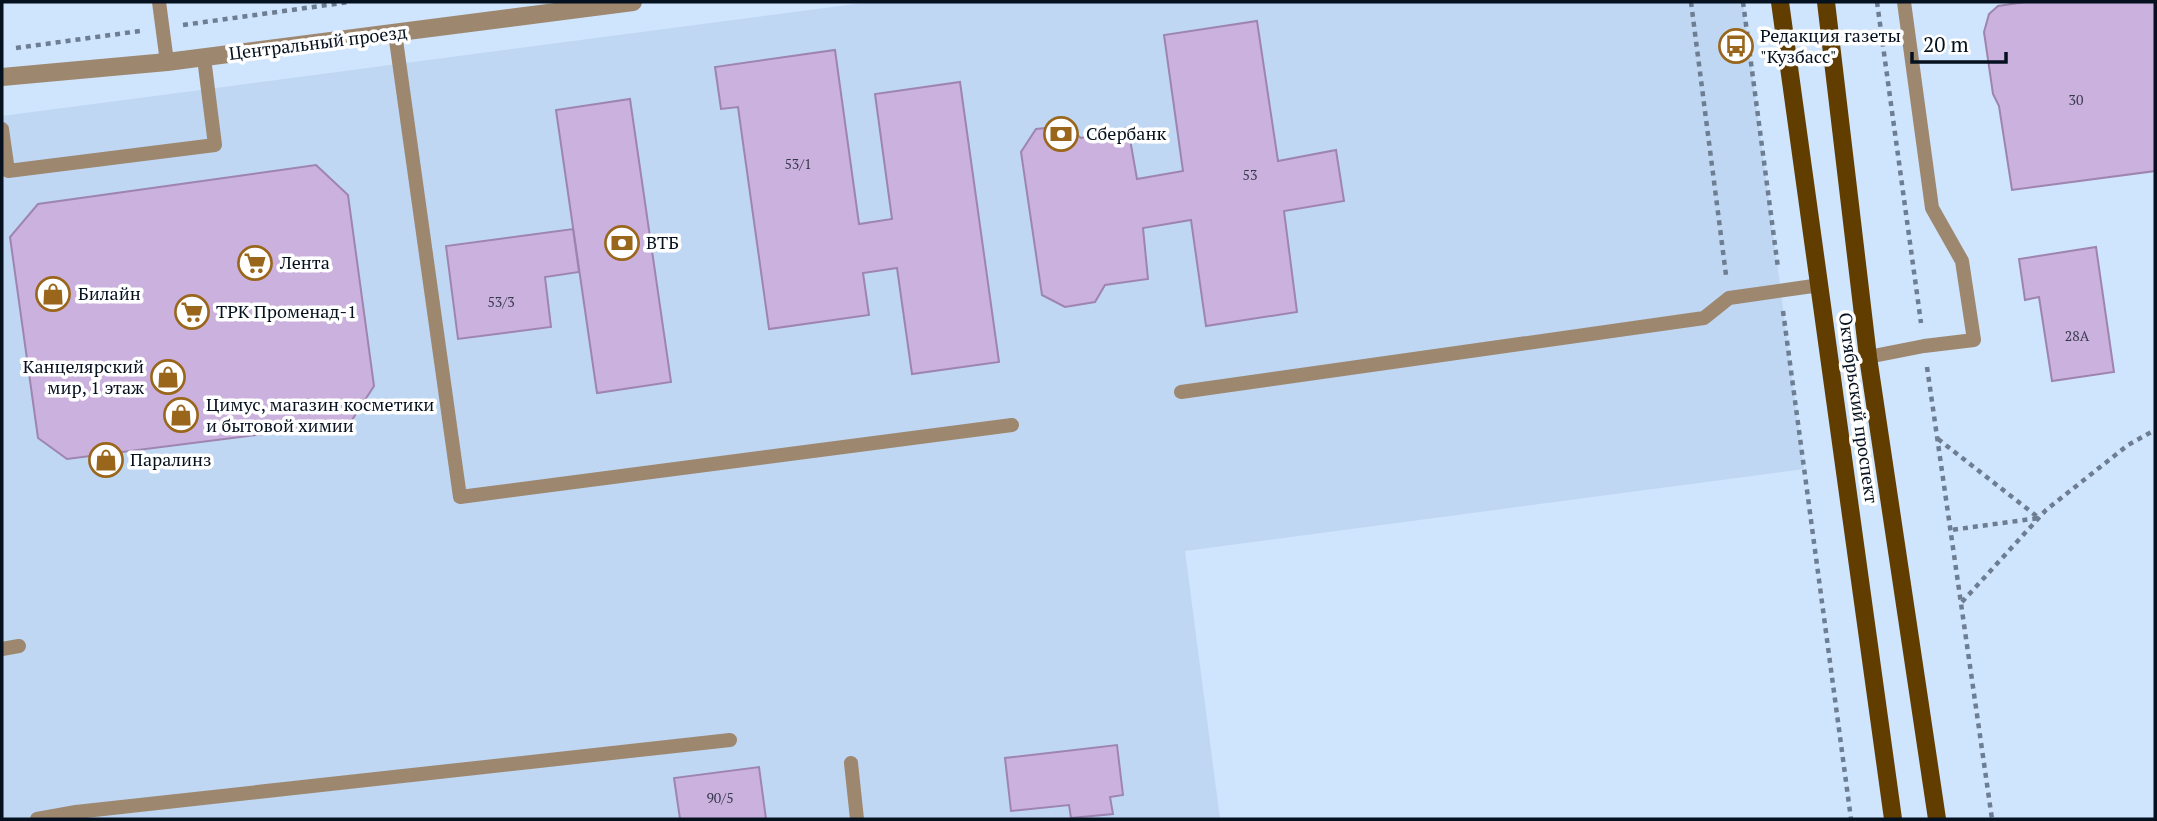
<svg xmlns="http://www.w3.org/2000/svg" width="2157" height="821" viewBox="0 0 2157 821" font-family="'PT Serif',serif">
	<rect width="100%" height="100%" fill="#cfe4fd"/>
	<!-- built -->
	<polygon fill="#bfd7f3" points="871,2 1743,2 1804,469 1185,551 1220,819 2,819 2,116"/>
	<!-- building -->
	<g fill="#cbb1dd" stroke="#9e85af" stroke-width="2">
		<polygon points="2025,2 2155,2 2155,171 2012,190 1999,106 1993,94 1984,32 1989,14 1998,6"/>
		<polygon points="1257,21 1278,161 1336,150 1344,201 1284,211 1297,312 1206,326 1191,220 1143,228 1148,279 1105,285 1095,302 1065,307 1042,295 1021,152 1036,129 1066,126 1081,138 1128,128 1137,179 1183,171 1164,35"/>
		<polygon points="835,50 859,224 892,219 875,94 960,82 999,362 912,374 897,268 863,273 869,315 769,329 738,107 721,109 715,67"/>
		<polygon points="630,99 671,382 597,393 556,110"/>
		<polygon points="316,165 348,195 374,386 350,423 67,459 38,438 10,237 38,204"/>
		<polygon points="573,229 579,272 545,277 551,327 458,339 446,246"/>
		<polygon points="2096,247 2114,372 2052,381 2039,297 2025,300 2019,259"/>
		<polygon points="1117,745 1123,795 1110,797 1113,814 1071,818 1069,805 1011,811 1005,758"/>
		<polygon points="759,767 766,819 680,819 674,778"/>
	</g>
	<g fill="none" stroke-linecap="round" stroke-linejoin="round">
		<!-- path -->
		<g stroke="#6e7e92" stroke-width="4.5" stroke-dasharray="5 5" stroke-linecap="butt">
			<polyline points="1691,2 1726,275"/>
			<polyline points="1743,2 1778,268"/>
			<polyline points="1877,2 1921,323"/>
			<polyline points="183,25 349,2"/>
			<polyline points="16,48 140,31"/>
			<polyline points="1783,311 1851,819"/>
			<polyline points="1927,367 1992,819"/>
			<polyline points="1938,439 2039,518 1951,530"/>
			<polyline points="1962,602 2046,510 2128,445 2155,430"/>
		</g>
		<!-- service -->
		<g stroke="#9d876e" stroke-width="14">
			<polyline points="159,2 167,62"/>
			<polyline points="395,33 460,497 1012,425"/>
			<polyline points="2,129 8,171 215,145 204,58"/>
			<polyline points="1868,357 1924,346 1974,340 1962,261 1932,208 1904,2"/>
			<polyline points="1181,392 1704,318 1729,298 1820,285"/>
			<polyline points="2,649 19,646"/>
			<polyline points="851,763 857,819"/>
			<polyline points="37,819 76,812 730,740"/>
		</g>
		<!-- tertiary -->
		<polyline stroke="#9d876e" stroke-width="18" points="2,77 167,62 633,2"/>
		<!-- primary -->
		<g stroke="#613d00" stroke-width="18">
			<polyline points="1780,2 1893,819"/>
			<polyline points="1826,2 1868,357 1937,819"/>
		</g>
	</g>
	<!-- icons -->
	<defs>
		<g id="bus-ring" transform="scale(1.75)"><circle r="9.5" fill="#fff" stroke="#99661b" stroke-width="1.5"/><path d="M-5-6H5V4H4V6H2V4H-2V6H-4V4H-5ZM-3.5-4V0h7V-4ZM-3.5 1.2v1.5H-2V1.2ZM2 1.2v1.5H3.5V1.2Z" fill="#99661b"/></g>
		<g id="bank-ring" transform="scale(1.75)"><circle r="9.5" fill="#fff" stroke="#99661b" stroke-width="1.5"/><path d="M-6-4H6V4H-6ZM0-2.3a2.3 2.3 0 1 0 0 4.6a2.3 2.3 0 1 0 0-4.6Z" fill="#99661b"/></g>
		<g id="supermarket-ring" transform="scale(1.75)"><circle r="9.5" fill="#fff" stroke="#99661b" stroke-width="1.5"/><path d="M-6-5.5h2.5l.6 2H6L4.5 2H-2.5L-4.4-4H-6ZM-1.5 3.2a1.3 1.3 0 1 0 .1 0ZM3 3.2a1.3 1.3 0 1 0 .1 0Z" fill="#99661b"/></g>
		<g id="shop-ring" transform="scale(1.75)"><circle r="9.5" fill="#fff" stroke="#99661b" stroke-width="1.5"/><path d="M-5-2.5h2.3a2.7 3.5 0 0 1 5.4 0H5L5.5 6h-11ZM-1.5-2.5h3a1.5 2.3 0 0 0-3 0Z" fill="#99661b"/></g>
	</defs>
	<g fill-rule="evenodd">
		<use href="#bus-ring" x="1736" y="46"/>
		<use href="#bank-ring" x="1061" y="134"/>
		<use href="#bank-ring" x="622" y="243"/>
		<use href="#supermarket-ring" x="255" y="263"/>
		<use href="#shop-ring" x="53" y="294"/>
		<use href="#supermarket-ring" x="192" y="312"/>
		<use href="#shop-ring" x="168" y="377"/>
		<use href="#shop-ring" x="181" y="415"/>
		<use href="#shop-ring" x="106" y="460"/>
	</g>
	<g text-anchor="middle" stroke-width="7" stroke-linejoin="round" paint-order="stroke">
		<!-- number labels -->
		<g font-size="14" fill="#36394e">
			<text x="2076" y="105">30</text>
			<text x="798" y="169">53/1</text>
			<text x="1250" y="180">53</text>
			<text x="501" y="307">53/3</text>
			<text x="2077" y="341">28А</text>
			<text x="720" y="803">90/5</text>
		</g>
		<!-- poi labels -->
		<g font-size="18" fill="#05111f" stroke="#fff" text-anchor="start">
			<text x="1760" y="42">Редакция газеты<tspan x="1760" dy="21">"Кузбасс"</tspan></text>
			<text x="1086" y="140">Сбербанк</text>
			<text x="646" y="249">ВТБ</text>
			<text x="280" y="269">Лента</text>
			<text x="78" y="300">Билайн</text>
			<text x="216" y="318">ТРК Променад-1</text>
			<text x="144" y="373" text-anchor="end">Канцелярский<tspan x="144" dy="21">мир, 1 этаж</tspan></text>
			<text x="206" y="411">Цимус, магазин косметики<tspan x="206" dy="21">и бытовой химии</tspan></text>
			<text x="130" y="466">Паралинз</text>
		</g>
		<!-- street labels -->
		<g font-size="18" fill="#05111f" stroke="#fff">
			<text transform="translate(318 43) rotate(-7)" y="6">Центральный проезд</text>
			<text transform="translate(1858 408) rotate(82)" y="6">Октябрьский проспект</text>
		</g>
	</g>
	<!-- border -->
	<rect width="2157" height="821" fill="none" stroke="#05111f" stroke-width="7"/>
	<!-- scale -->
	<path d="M1912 52v10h94v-10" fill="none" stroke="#05111f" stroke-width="3.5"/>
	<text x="1923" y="52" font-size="21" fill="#05111f" stroke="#ffffff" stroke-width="5" paint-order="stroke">20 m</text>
</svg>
